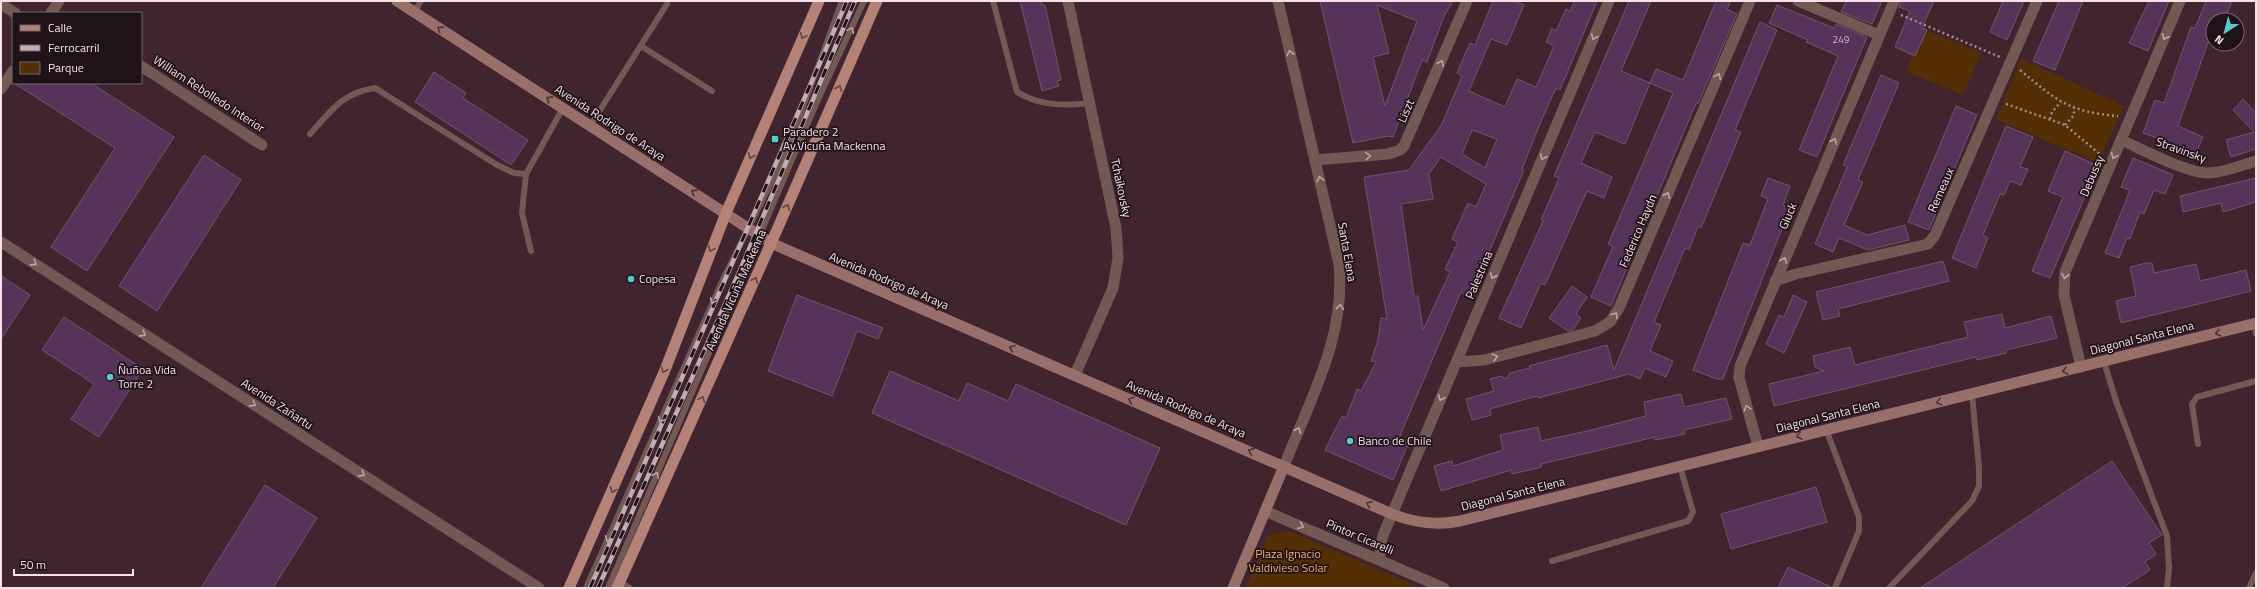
<svg xmlns="http://www.w3.org/2000/svg" width="2257" height="589" viewBox="0 0 2257 589" font-family="'Titillium Web',sans-serif">
	<rect width="100%" height="100%" fill="#40252f"/>
	<!-- green -->
	<g fill="#542f03">
		<polygon points="1923,29 1981,53 1963,95 1906,71"/>
		<polygon points="2021,59 2124,106 2098,163 1996,119"/>
		<polygon points="1289,531 1418,587 1418,588 1246,588 1268,535"/>
	</g>
	<!-- building -->
	<g fill="#563359" stroke="#6c576d" fill-rule="evenodd">
		<polygon points="1020,1 1041,1 1042,5 1045,5 1061,80 1057,81 1059,86 1042,91"/>
		<path d="M 1320,1 L 1453,1 L 1444,16 L 1427,62 L 1422,60 L 1393,137 L 1388,136 L 1353,143 ZM 1377,5 L 1417,21 L 1385,106 L 1373,57 L 1389,53 Z"/>
		<path d="M 1493,1 L 1514,1 L 1524,5 L 1507,45 L 1491,39 L 1469,91 L 1505,107 L 1517,79 L 1536,87 L 1554,46 L 1546,42 L 1552,28 L 1556,31 L 1566,9 L 1570,11 L 1575,1 L 1597,1 L 1560,90 L 1556,88 L 1539,126 L 1522,169 L 1524,170 L 1470,297 L 1461,292 L 1399,438 L 1409,442 L 1393,480 L 1325,450 L 1342,416 L 1346,418 L 1357,389 L 1361,391 L 1376,362 L 1371,361 L 1378,340 L 1381,318 L 1387,319 L 1364,177 L 1409,170 L 1442,124 L 1462,76 L 1457,73 L 1470,43 L 1475,45 ZM 1472,130 L 1497,139 L 1485,168 L 1462,154 ZM 1441,157 L 1486,184 L 1476,207 L 1468,203 L 1452,239 L 1458,242 L 1445,269 L 1450,272 L 1423,330 L 1418,296 L 1414,296 L 1401,204 L 1433,199 L 1429,174 Z"/>
		<polygon points="1629,1 1651,1 1621,71 1650,83 1625,144 1595,132 1581,163 1612,177 1604,198 1587,191 1545,285 1541,283 1521,328 1499,318 1543,221 1541,220 1559,178 1554,176"/>
		<polygon points="1716,1 1731,1 1727,9 1737,14 1698,104 1696,103 1611,306 1591,297 1613,246 1608,244 1673,93 1650,83 1656,69 1683,80"/>
		<polygon points="1846,1 1882,1 1872,24 1841,12"/>
		<polygon points="1901,1 1934,1 1922,28 1927,30 1915,56 1895,47 1910,11 1899,7"/>
		<polygon points="2003,1 2024,1 2007,40 1990,32"/>
		<polygon points="2059,1 2083,1 2055,70 2033,61"/>
		<polygon points="2149,1 2169,1 2148,51 2129,43"/>
		<polygon points="2206,1 2232,1 2224,20 2213,20 2213,29 2178,126 2203,137 2194,157 2169,146 2171,143 2143,133 2155,100 2164,103 2191,27 2195,28"/>
		<polygon points="1777,5 1834,28 1836,24 1867,37 1817,157 1799,150 1838,56 1806,42 1808,40 1769,23"/>
		<polygon points="1760,22 1777,30 1735,130 1741,132 1701,228 1698,226 1689,250 1685,248 1654,322 1661,325 1650,351 1673,361 1666,377 1645,368 1640,379 1629,374 1538,398 1537,396 1490,409 1491,415 1472,420 1466,399 1494,391 1490,379 1501,376 1506,379 1510,373 1530,368 1529,366 1607,345 1614,370"/>
		<polygon points="434,72 466,93 463,98 528,140 511,165 415,102"/>
		<polygon points="1881,75 1899,83 1858,180 1863,182 1844,225 1867,235 1905,225 1909,240 1868,250 1839,238 1833,252 1815,244 1847,167 1843,165"/>
		<polygon points="14,83 91,83 174,137 87,271 51,247 115,148"/>
		<polygon points="2243,99 2256,113 2256,149 2231,157 2226,140 2254,132 2233,110"/>
		<polygon points="1956,106 1977,115 1929,230 1908,222"/>
		<polygon points="2006,126 2033,137 2020,167 2028,169 2021,185 2010,181 2004,195 2000,194 1983,235 1988,238 1976,268 1952,258"/>
		<polygon points="2065,151 2098,166 2050,278 2032,271 2063,197 2048,191"/>
		<polygon points="204,155 241,180 157,311 119,286"/>
		<polygon points="2133,158 2173,175 2165,194 2154,190 2144,214 2140,212 2130,239 2127,238 2119,258 2105,253 2130,190 2121,187"/>
		<polygon points="1768,178 1790,186 1783,205 1790,208 1723,379 1717,379 1693,370 1743,243 1750,245 1768,199 1761,196"/>
		<polygon points="2256,178 2256,202 2223,212 2221,203 2183,212 2180,196"/>
		<polygon points="1943,261 1949,281 1838,309 1840,316 1823,320 1816,292"/>
		<polygon points="2146,263 2152,263 2154,273 2196,264 2200,281 2246,270 2251,291 2121,323 2116,301 2136,296 2130,267"/>
		<polygon points="1,276 30,295 1,339"/>
		<polygon points="1572,286 1587,297 1576,314 1581,318 1573,330 1568,331 1549,318"/>
		<polygon points="797,295 883,328 878,339 857,331 832,396 768,371"/>
		<polygon points="1793,295 1807,302 1784,353 1766,344 1779,315 1784,317"/>
		<polygon points="2002,314 2005,328 2051,316 2057,338 2006,350 2006,353 1977,360 1976,357 1774,406 1769,384 1824,371 1815,367 1813,356 1850,347 1855,365 1968,337 1964,322"/>
		<polygon points="64,317 143,369 99,437 71,419 94,384 42,350"/>
		<polygon points="890,371 959,401 967,383 1008,401 1016,384 1160,448 1126,525 872,413"/>
		<polygon points="1681,394 1684,407 1726,398 1732,419 1684,430 1685,434 1655,440 1655,437 1541,464 1542,467 1512,474 1511,470 1441,491 1434,466 1452,461 1453,466 1503,450 1500,435 1538,427 1541,441 1587,431 1646,416 1644,402"/>
		<polygon points="2112,461 2162,535 2149,543 2156,554 2145,562 2150,570 2122,588 1920,588"/>
		<polygon points="265,485 317,518 273,588 201,588"/>
		<polygon points="1816,487 1827,522 1731,549 1721,514"/>
		<polygon points="1788,567 1831,587 1831,588 1778,588"/>
	</g>
	<g fill="none" stroke-linecap="round" stroke-linejoin="round">
		<!-- path -->
		<g stroke="#a28b93" stroke-width="2.5" stroke-dasharray="2 3" stroke-linecap="butt">
			<polyline points="1901,15 2000,57"/>
			<path d="M 2020,70 C 2057,101 2069,112 2118,116"/>
			<polyline points="2006,104 2065,125 2101,155"/>
			<polyline points="2050,119 2052,112 2061,102"/>
			<polyline points="2065,125 2074,115 2074,108"/>
		</g>
		<!-- service -->
		<g stroke="#735954" stroke-width="6">
			<path d="M 993,1 L 1017,92 C 1041,106 1063,106 1090,103"/>
			<polyline points="414,12 421,1"/>
			<polyline points="641,46 712,91"/>
			<polyline points="590,126 667,4"/>
			<path d="M 310,134 C 332,110 342,93 375,88 L 497,165 L 514,173 L 526,174"/>
			<polyline points="531,251 522,213 526,174 563,108"/>
			<polyline points="2254,323 2256,334"/>
			<polyline points="2104,362 2117,404 2167,536 2169,568 2167,588"/>
			<polyline points="1826,429 1859,517 1859,531 1835,588"/>
			<polyline points="2198,444 2192,404 2197,397 2256,381"/>
			<polyline points="1552,561 1688,521 1693,512 1680,466"/>
			<polyline points="620,582 630,588"/>
			<polyline points="586,588 724,277 786,153 842,1"/>
			<polyline points="608,588 816,104 864,1"/>
			<polyline points="1889,588 1972,501 1979,486 1979,468 1972,394"/>
			<polyline points="2249,588 2256,573"/>
		</g>
		<!-- minor -->
		<g stroke="#735954" stroke-width="11">
			<polyline points="1068,1 1116,228 1118,258 1113,288 1075,375"/>
			<polyline points="1798,1 1879,35"/>
			<polyline points="1,4 15,13"/>
			<polyline points="51,13 59,1"/>
			<polyline points="141,66 262,145"/>
			<polyline points="1,89 13,71"/>
			<path d="M 2121,140 C 2142,149 2186,173 2208,173 C 2224,173 2241,165 2256,161"/>
			<polyline points="1315,160 1388,154 1400,150 1404,146 1467,1"/>
			<polyline points="1775,281 1796,274 1928,244 1935,235 2037,1"/>
			<polyline points="1457,362 1484,360 1595,331 1610,322 1619,308 1750,1"/>
			<polyline points="2081,367 2064,295 2065,272 2180,1"/>
			<polyline points="1758,446 1739,378 1740,366 1894,1"/>
			<polyline points="1380,560 1380,546 1384,533 1609,1"/>
		</g>
		<!-- tertiary -->
		<g stroke="#735954" stroke-width="11">
			<path d="M 1278,1 L 1339,264 C 1346,337 1310,400 1284,466"/>
			<polyline points="1,242 539,588"/>
			<polyline points="1265,511 1444,588"/>
		</g>
		<!-- secondary -->
		<g stroke="#987069" stroke-width="11">
			<path d="M 397,1 L 771,243 L 1392,514 C 1415,523 1436,526 1460,521 L 2256,323"/>
			<polyline points="1233,588 1284,466"/>
		</g>
		<!-- primary -->
		<g stroke="#b58278" stroke-width="11">
			<polyline points="569,588 665,370 726,213 819,1"/>
			<polyline points="617,588 776,232 877,1"/>
		</g>
		<!-- rail casing -->
		<g stroke="#c2adb4" stroke-width="4.5">
			<g id="rail">
				<polyline points="590,588 847,1"/>
				<polyline points="598,588 738,275 855,1"/>
			</g>
		</g>
		<!-- rail -->
		<use href="#rail" stroke="#1f1317" stroke-width="3" stroke-dasharray="9" stroke-linecap="butt"/>
	</g>
	<!-- one-way arrows -->
	<defs><path id="oneway-chevron" d="M-2-3.5L2.5 0L-2 3.5" fill="none" stroke-width="1.6" stroke-linecap="round" stroke-linejoin="round"/></defs>
	<g stroke="#493434">
		<use href="#oneway-chevron" transform="translate(440 29) rotate(-147)"/>
		<use href="#oneway-chevron" transform="translate(549 99) rotate(-147)"/>
		<use href="#oneway-chevron" transform="translate(694 192) rotate(-147)"/>
		<use href="#oneway-chevron" transform="translate(2218 333) rotate(166)"/>
		<use href="#oneway-chevron" transform="translate(1012 348) rotate(-157)"/>
		<use href="#oneway-chevron" transform="translate(2065 371) rotate(166)"/>
		<use href="#oneway-chevron" transform="translate(1131 400) rotate(-157)"/>
		<use href="#oneway-chevron" transform="translate(1939 402) rotate(166)"/>
		<use href="#oneway-chevron" transform="translate(1799 436) rotate(166)"/>
		<use href="#oneway-chevron" transform="translate(1251 451) rotate(-157)"/>
		<use href="#oneway-chevron" transform="translate(1369 504) rotate(-156)"/>
	</g>
	<g stroke="#bba5a5">
		<use href="#oneway-chevron" transform="translate(851 30) rotate(-66)"/>
		<use href="#oneway-chevron" transform="translate(1594 37) rotate(113)"/>
		<use href="#oneway-chevron" transform="translate(2165 37) rotate(113)"/>
		<use href="#oneway-chevron" transform="translate(1290 53) rotate(-103)"/>
		<use href="#oneway-chevron" transform="translate(1441 63) rotate(-67)"/>
		<use href="#oneway-chevron" transform="translate(1718 76) rotate(-67)"/>
		<use href="#oneway-chevron" transform="translate(1834 141) rotate(-67)"/>
		<use href="#oneway-chevron" transform="translate(1368 156) rotate(-5)"/>
		<use href="#oneway-chevron" transform="translate(2114 156) rotate(113)"/>
		<use href="#oneway-chevron" transform="translate(1543 157) rotate(113)"/>
		<use href="#oneway-chevron" transform="translate(1320 179) rotate(-103)"/>
		<use href="#oneway-chevron" transform="translate(1667 195) rotate(-67)"/>
		<use href="#oneway-chevron" transform="translate(1784 260) rotate(-67)"/>
		<use href="#oneway-chevron" transform="translate(34 263) rotate(33)"/>
		<use href="#oneway-chevron" transform="translate(1493 276) rotate(113)"/>
		<use href="#oneway-chevron" transform="translate(2065 276) rotate(100)"/>
		<use href="#oneway-chevron" transform="translate(713 301) rotate(114)"/>
		<use href="#oneway-chevron" transform="translate(1340 307) rotate(-84)"/>
		<use href="#oneway-chevron" transform="translate(1615 315) rotate(-58)"/>
		<use href="#oneway-chevron" transform="translate(143 334) rotate(33)"/>
		<use href="#oneway-chevron" transform="translate(1495 357) rotate(-15)"/>
		<use href="#oneway-chevron" transform="translate(1441 398) rotate(113)"/>
		<use href="#oneway-chevron" transform="translate(253 404) rotate(33)"/>
		<use href="#oneway-chevron" transform="translate(1747 408) rotate(-106)"/>
		<use href="#oneway-chevron" transform="translate(661 420) rotate(113)"/>
		<use href="#oneway-chevron" transform="translate(1298 430) rotate(-68)"/>
		<use href="#oneway-chevron" transform="translate(362 474) rotate(33)"/>
		<use href="#oneway-chevron" transform="translate(656 475) rotate(-67)"/>
		<use href="#oneway-chevron" transform="translate(1301 526) rotate(23)"/>
		<use href="#oneway-chevron" transform="translate(608 539) rotate(114)"/>
	</g>
	<g stroke="#624543">
		<use href="#oneway-chevron" transform="translate(803 36) rotate(114)"/>
		<use href="#oneway-chevron" transform="translate(839 88) rotate(-67)"/>
		<use href="#oneway-chevron" transform="translate(751 156) rotate(113)"/>
		<use href="#oneway-chevron" transform="translate(787 207) rotate(-67)"/>
		<use href="#oneway-chevron" transform="translate(711 249) rotate(112)"/>
		<use href="#oneway-chevron" transform="translate(755 280) rotate(-66)"/>
		<use href="#oneway-chevron" transform="translate(664 370) rotate(112)"/>
		<use href="#oneway-chevron" transform="translate(702 399) rotate(-66)"/>
		<use href="#oneway-chevron" transform="translate(613 490) rotate(113)"/>
	</g>
	<!-- markers -->
	<g fill="#53cdc9" stroke="#1f1317" stroke-width="1.5">
		<rect x="771" y="135" width="8" height="8" rx="2"/>
		<circle cx="631" cy="279" r="4"/>
		<circle cx="110" cy="377" r="4"/>
		<circle cx="1350" cy="441" r="4"/>
	</g>
	<g text-anchor="middle" stroke-width="3.5" stroke-linejoin="round" paint-order="stroke">
		<!-- number labels -->
		<g font-size="10" fill="#ceb7c4">
			<text x="1841" y="43">249</text>
		</g>
		<!-- street labels -->
		<g font-size="12" fill="#f6e3e8" stroke="#1f1317">
			<text transform="translate(209 94) rotate(33)" y="4">William Rebolledo Interior</text>
			<text transform="translate(1406 111) rotate(-67)" y="4">Liszt</text>
			<text transform="translate(610 123) rotate(33)" y="4">Avenida Rodrigo de Araya</text>
			<text transform="translate(2181 150) rotate(20)" y="4">Stravinsky</text>
			<text transform="translate(2092 176) rotate(-67)" y="4">Debussy</text>
			<text transform="translate(1121 188) rotate(78)" y="4">Tchaikovsky</text>
			<text transform="translate(1941 190) rotate(-66)" y="4">Remeaux</text>
			<text transform="translate(1788 216) rotate(-67)" y="4">Gluck</text>
			<text transform="translate(1638 231) rotate(-67)" y="4">Federico Haydn</text>
			<text transform="translate(1347 252) rotate(80)" y="4">Santa Elena</text>
			<text transform="translate(1479 275) rotate(-67)" y="4">Palestrina</text>
			<text transform="translate(889 281) rotate(23)" y="4">Avenida Rodrigo de Araya</text>
			<text transform="translate(736 290) rotate(-66)" y="4">Avenida Vicuña Mackenna</text>
			<text transform="translate(2142 338) rotate(-14)" y="4">Diagonal Santa Elena</text>
			<text transform="translate(277 404) rotate(33)" y="4">Avenida Zañartu</text>
			<text transform="translate(1186 409) rotate(23)" y="4">Avenida Rodrigo de Araya</text>
			<text transform="translate(1828 416) rotate(-14)" y="4">Diagonal Santa Elena</text>
			<text transform="translate(1513 494) rotate(-14)" y="4">Diagonal Santa Elena</text>
			<text transform="translate(1360 537) rotate(23)" y="4">Pintor Cicarelli</text>
		</g>
		<!-- poi labels -->
		<g font-size="12" fill="#f6e3e8" stroke="#1f1317" text-anchor="start">
			<text x="783" y="136">Paradero 2<tspan x="783" dy="14">Av.Vicuña Mackenna</tspan></text>
			<text x="639" y="283">Copesa</text>
			<text x="118" y="374">Ñuñoa Vida<tspan x="118" dy="14">Torre 2</tspan></text>
			<text x="1358" y="445">Banco de Chile</text>
		</g>
		<!-- park labels -->
		<g font-size="12" fill="#efaf72" stroke="#1f1317">
			<text x="1288" y="558">Plaza Ignacio<tspan x="1288" dy="14">Valdivieso Solar</tspan></text>
		</g>
	</g>
	<!-- border -->
	<rect width="2257" height="589" fill="none" stroke="#f6e3e8" stroke-width="4"/>
	<!-- legend -->
	<rect x="12" y="12" width="130" height="72" fill="#1f1317" stroke="#75666b"/>
	<rect x="20" y="25" width="20" height="6" fill="#b58278" stroke="#75666b"/>
	<text x="48" y="32" font-size="12" fill="#f6e3e8">Calle</text>
	<rect x="20" y="45" width="20" height="6" fill="#c2adb4" stroke="#75666b"/>
	<text x="48" y="52" font-size="12" fill="#f6e3e8">Ferrocarril</text>
	<rect x="20" y="62" width="20" height="12" fill="#542f03" stroke="#75666b"/>
	<text x="48" y="72" font-size="12" fill="#f6e3e8">Parque</text>
	<!-- north arrow -->
	<g transform="translate(2225 32) rotate(216)"><circle r="19" fill="#1f1317" stroke="#75666b"/>
	<path d="M0-3L7 15L0 10L-7 15Z" fill="#53cdc9"/>
	<text y="-6" font-size="11" font-weight="bold" text-anchor="middle" fill="#f6e3e8">N</text>
	</g>
	<!-- scale -->
	<path d="M14 569v6h119v-6" fill="none" stroke="#f6e3e8" stroke-width="2"/>
	<text x="20" y="569" font-size="12" fill="#f6e3e8" stroke="#1f1317" stroke-width="3" paint-order="stroke">50 m</text>
</svg>
